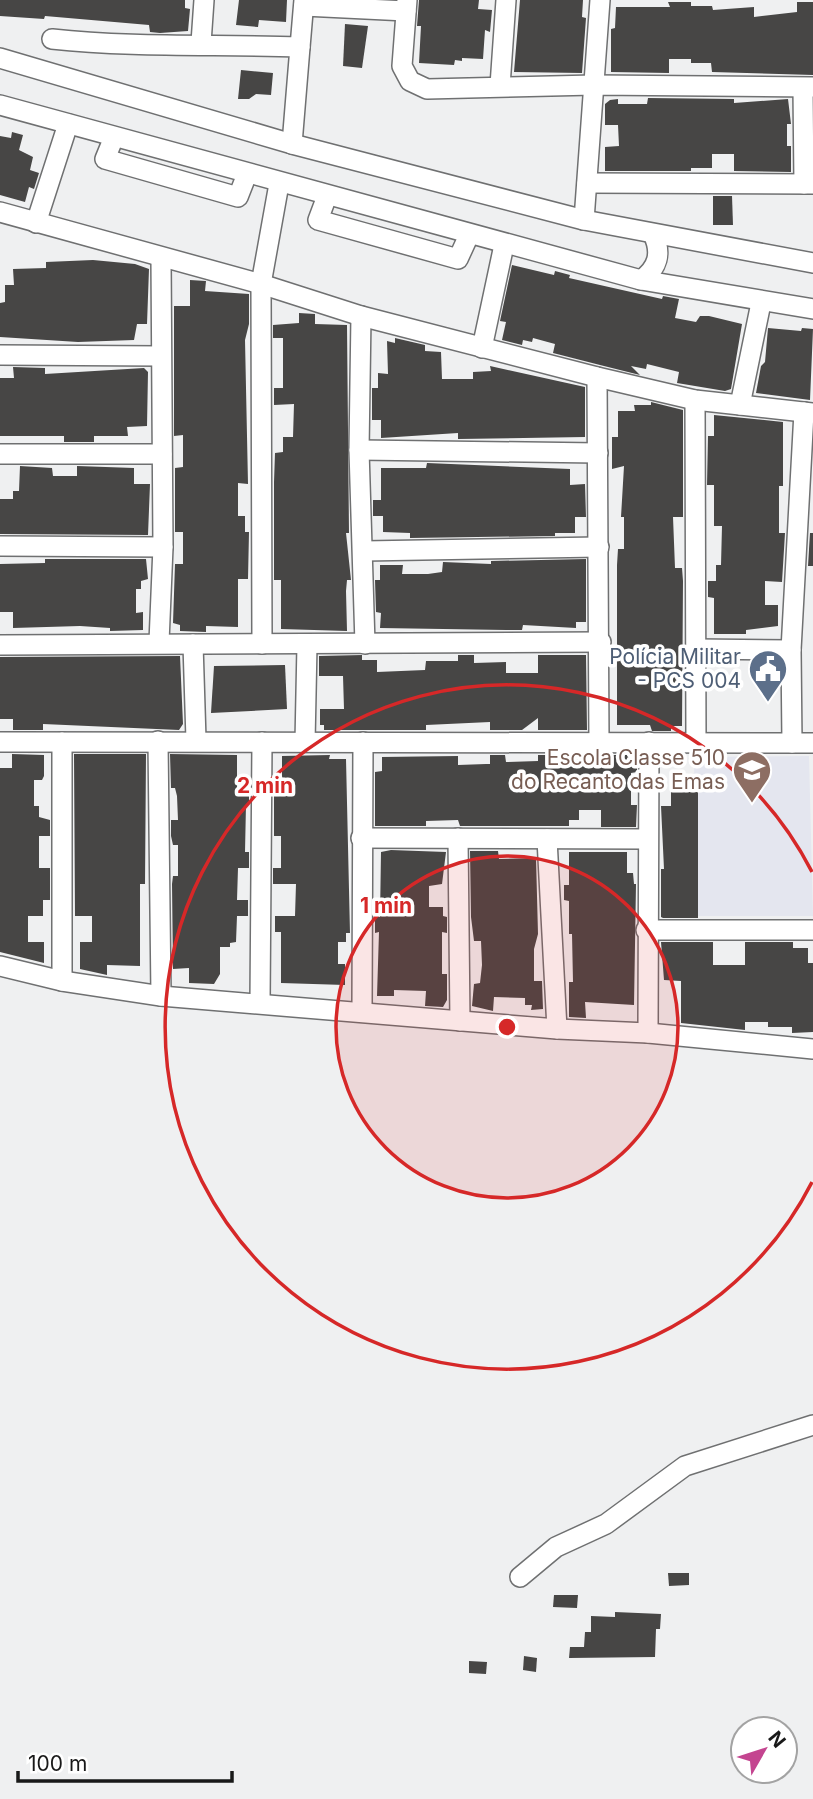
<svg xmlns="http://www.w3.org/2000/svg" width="813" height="1799" viewBox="0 0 813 1799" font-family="Inter,sans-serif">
	<rect width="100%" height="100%" fill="#eff0f1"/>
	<!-- built -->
	<polygon fill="#e4e6ef" points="809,756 813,916 696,916 694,757"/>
	<!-- building -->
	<g fill="#474645">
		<polygon points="0,0 185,0 185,8 190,9 188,31 160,33 150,32 149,25 45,16 44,19 0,16"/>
		<polygon points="239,0 287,0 286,22 259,20 258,27 236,25"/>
		<polygon points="419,0 479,0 478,9 492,10 490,32 485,30 483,59 462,58 462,61 455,60 454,65 419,63 421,26 417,26"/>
		<polygon points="520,0 583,0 582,17 586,18 582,73 514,72"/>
		<polygon points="668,2 691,2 691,6 712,6 713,10 754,7 754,17 797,12 797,2 813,2 813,75 712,72 711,63 691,63 691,59 669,59 669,73 611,72 611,29 615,28 616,7 670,7"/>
		<polygon points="345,24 368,26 362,68 343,66"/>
		<polygon points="241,70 273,73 271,95 256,94 249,99 238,99"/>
		<polygon points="648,98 734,99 734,103 788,99 791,124 787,124 787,146 791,146 791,172 734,171 734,154 712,154 712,168 691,168 691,171 605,171 605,147 619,146 618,125 605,125 605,104 610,100 618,99 618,104 647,104"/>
		<polygon points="12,132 23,135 19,150 33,157 30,170 39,173 34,189 29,187 25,202 0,195 0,136 11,138"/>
		<polygon points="713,196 732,196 733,225 713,225"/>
		<polygon points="93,260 135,264 149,269 147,324 137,324 134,340 78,342 0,337 0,303 5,302 5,285 14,285 13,269 46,268 46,262"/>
		<polygon points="512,265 554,275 555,271 570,275 569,278 662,299 663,296 679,299 675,318 696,322 700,316 709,316 742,324 731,389 725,391 677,383 679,372 647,364 646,369 631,366 640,375 600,365 553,353 555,344 533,338 532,342 523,340 522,345 502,340 506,322 500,321"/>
		<polygon points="190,280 206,281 205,291 249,294 249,324 245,340 248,484 238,483 238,516 245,516 245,532 249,532 248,579 238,579 238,627 206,626 206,632 180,631 180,625 173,623 175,564 183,564 183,532 175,532 175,468 183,467 183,435 174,436 174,306 190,306"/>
		<polygon points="299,313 315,314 315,324 347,325 349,533 346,533 351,580 347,580 346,591 347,631 281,629 281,580 274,580 274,482 275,453 283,452 283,437 293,437 294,404 274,405 274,388 283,388 283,338 273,338 273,325 299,323"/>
		<polygon points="768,328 801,331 802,328 813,329 810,400 756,393 761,366 765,362"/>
		<polygon points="395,338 425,345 425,351 441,352 442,379 473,379 473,372 491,371 490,366 585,387 585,437 458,439 458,433 381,438 381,420 372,420 372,388 378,388 378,373 388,374 387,341 395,343"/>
		<polygon points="13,367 45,368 45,374 144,368 148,372 147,426 127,427 128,436 94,436 94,442 64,442 64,436 0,436 0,378 14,378"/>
		<polygon points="651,402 683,410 683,517 673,517 675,568 682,568 683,581 682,726 671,726 671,731 652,731 650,725 617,725 617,565 618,549 624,549 624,517 621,517 624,466 612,469 612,437 618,437 618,411 635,411 634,405 651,405"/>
		<polygon points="714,415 783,422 783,486 779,486 779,533 785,533 782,582 765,581 765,605 778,605 778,626 746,630 746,634 714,634 714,598 708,597 708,581 716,581 716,565 721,565 722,526 714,526 714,485 707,485 708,436 714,436"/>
		<polygon points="427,463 570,469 570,485 585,484 586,517 575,517 575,533 555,533 555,536 410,538 410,533 383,532 383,516 373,516 373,500 381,500 381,468 426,468"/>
		<polygon points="20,466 52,468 53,476 77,476 77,466 134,468 134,484 150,484 148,535 0,534 0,499 13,499 13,491 19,491"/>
		<polygon points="810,533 813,533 813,566 808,566"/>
		<polygon points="45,559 146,559 148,579 141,581 141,589 136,589 136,613 143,612 143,630 110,631 110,628 80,626 13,628 13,612 0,612 0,564 45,563"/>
		<polygon points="586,559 586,622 576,622 576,628 523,625 522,630 506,630 380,628 381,613 376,612 375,580 380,580 380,565 403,565 402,574 428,574 442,572 443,562 491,564 491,561"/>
		<polygon points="362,655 362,660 377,660 377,672 425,670 426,661 458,661 458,655 474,655 474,663 506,662 506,673 538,673 538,655 586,655 587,730 538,730 538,718 522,730 490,730 490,722 426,725 426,730 324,730 324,725 320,725 320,709 344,709 343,676 319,676 319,656"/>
		<polygon points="0,657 180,656 183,724 179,730 43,724 43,730 13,730 13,719 0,719"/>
		<polygon points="285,665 287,709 211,713 214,666"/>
		<polygon points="12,754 44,755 44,776 42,780 34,780 34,806 39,806 39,817 50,820 50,836 39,836 39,868 50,868 50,900 43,900 43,916 28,916 28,942 44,942 44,963 0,952 0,768 12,768"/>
		<polygon points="74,754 146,754 145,884 140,884 140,966 107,965 107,975 80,969 80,942 92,942 92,916 75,916"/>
		<polygon points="170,754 237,755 237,788 249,788 249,804 246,804 245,852 249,852 249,868 238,868 237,900 248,900 248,916 237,916 236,942 230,943 230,947 220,947 220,974 214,984 189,983 189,968 173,969 172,884 173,876 178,876 178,845 173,845 171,836 171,820 178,820 177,796 175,788 171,788"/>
		<polygon points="330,755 329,759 346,759 350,933 346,933 346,942 338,942 338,964 345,964 345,985 281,983 281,932 275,932 275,916 295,916 296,884 273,884 273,868 281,868 281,836 274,836 274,792 282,786 282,756"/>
		<polygon points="490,755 505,755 506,762 538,761 538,755 591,755 592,761 595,755 637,755 637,772 631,773 631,805 637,805 636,827 601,827 601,810 579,810 579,820 569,820 569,826 460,826 458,820 426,821 426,826 375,826 375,772 382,771 382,757 458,756 458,765 486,764 490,764"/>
		<polygon points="682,778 698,778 698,918 663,918 661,917 661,869 664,869 661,806 671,806 671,789 682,789"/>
		<polygon points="391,850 446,852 442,884 429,886 429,907 443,907 443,916 447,917 447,933 442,932 442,974 447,974 447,1000 443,1007 425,1006 426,991 394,990 394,996 377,996 379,932 375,933 375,916 380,917 381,852"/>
		<polygon points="470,851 498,851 499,859 536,858 538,934 534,949 534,981 542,981 543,1009 531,1010 532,1005 525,1005 525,998 494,997 493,1011 472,1006 474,984 480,983 482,965 481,941 474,941 471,917"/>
		<polygon points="569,852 627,852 627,873 633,873 634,884 636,884 634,1005 585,1002 586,1018 569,1017 569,982 573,982 572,934 569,934 569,901 564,900 564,885 569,885"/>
		<polygon points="661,942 713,942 713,965 745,965 745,942 793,942 793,948 808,948 808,963 813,963 813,1032 792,1033 792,1027 768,1027 768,1022 745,1022 745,1030 681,1023 681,981 664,980"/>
		<polygon points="668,1573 689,1573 689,1585 669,1586"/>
		<polygon points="554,1595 578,1595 577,1608 553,1607"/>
		<polygon points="615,1612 661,1614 660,1629 656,1629 655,1657 569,1658 570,1647 584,1647 585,1632 591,1632 591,1616 615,1617"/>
		<polygon points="524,1656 537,1658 536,1672 523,1670"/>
		<polygon points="469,1661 487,1662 486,1674 469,1673"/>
	</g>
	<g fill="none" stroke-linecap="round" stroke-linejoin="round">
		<!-- minor casing -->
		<g stroke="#6f7071" stroke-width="22">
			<g id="minor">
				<polyline points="407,0 402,66 410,81 427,89 594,85 813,87"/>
				<polyline points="304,6 406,11"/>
				<path d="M 52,39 C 134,48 218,44 300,47 L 292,144"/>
				<polyline points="201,43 204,0"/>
				<polyline points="300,47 304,0"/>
				<polyline points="0,58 292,144 584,220 813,263"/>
				<polyline points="500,86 506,0"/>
				<polyline points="803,88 804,184"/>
				<polyline points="0,105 641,280 813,309"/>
				<polyline points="114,137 105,159 238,197 247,174"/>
				<polyline points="587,183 813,184"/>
				<polyline points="327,196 318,220 458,259 469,235"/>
				<polyline points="0,212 261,284 361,316 597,377 695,400 813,413"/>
				<polyline points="584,220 600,0"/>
				<polyline points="36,223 68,124"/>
				<path d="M 641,280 C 658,268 662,253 653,234"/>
				<polyline points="361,316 359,450 365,644"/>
				<polyline points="482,348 504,245"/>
				<polyline points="0,355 161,356"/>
				<polyline points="597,377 599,743"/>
				<polyline points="695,400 696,743"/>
				<polyline points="740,405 761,303"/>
				<polyline points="359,450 598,453"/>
				<polyline points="0,454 162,454"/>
				<polyline points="0,546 163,547"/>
				<polyline points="364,551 599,547"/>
				<polyline points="159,642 163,547 161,258"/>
				<polyline points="193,644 196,740"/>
				<polyline points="262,644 261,284 279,184"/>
				<polyline points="0,645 601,642"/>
				<polyline points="696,649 791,650"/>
				<polyline points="158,741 161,996"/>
				<polyline points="0,742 813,743"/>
				<polyline points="305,742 307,645"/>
				<polyline points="792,743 791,650 804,412"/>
				<polyline points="361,838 647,839"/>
				<polyline points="458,838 460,1021"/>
				<polyline points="547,839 557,1029"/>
				<polyline points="646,930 813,930"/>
				<polyline points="0,966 62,981 161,996 557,1029 648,1033 813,1049"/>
				<polyline points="62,981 62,742"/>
				<polyline points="260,1003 262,742"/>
				<polyline points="362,1012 363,742"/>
				<polyline points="648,1033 649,742"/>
				<polyline points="520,1577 556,1547 606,1524 685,1466 813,1425"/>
			</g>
		</g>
		<!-- minor -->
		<use href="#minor" stroke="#fff" stroke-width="19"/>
	</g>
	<!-- distance rings -->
	<circle cx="507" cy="1027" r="171" fill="#d62828" fill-opacity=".12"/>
	<g fill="none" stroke="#d62828" stroke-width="3.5">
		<circle cx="507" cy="1027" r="171"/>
		<path d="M812 1182A342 342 0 1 1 812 872"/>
	</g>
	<!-- icons -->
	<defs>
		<g id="civic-pin" transform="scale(2.0125)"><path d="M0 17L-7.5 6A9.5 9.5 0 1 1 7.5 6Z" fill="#5c6f8a" stroke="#fff"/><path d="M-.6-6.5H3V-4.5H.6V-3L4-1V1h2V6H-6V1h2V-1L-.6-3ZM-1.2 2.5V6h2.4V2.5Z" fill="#fff"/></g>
		<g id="school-pin" transform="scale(2.0125)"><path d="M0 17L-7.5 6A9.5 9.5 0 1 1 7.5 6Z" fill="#8d6e63" stroke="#fff"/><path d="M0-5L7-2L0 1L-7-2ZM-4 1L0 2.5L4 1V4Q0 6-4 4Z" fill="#fff"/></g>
	</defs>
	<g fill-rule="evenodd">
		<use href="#civic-pin" x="768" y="669"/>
		<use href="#school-pin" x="752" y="770"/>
	</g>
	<g text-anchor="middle" stroke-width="7" stroke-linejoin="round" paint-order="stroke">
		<!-- service labels -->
		<g font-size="21" fill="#4e5e75" stroke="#fff" text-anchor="end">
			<text x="741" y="664">Polícia Militar<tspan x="741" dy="24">- PCS 004</tspan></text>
		</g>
		<!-- education labels -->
		<g font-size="21" fill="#785e54" stroke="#fff" text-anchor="end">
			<text x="725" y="765">Escola Classe 510<tspan x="725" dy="24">do Recanto das Emas</tspan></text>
		</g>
	</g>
	<circle cx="507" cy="1027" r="10" fill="#d62828" stroke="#fff" stroke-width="3.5"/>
	<g font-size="21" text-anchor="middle" font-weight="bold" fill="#d62828" stroke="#fff" stroke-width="7" stroke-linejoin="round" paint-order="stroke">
		<text x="265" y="793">2 min</text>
		<text x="386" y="913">1 min</text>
	</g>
	<!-- north arrow -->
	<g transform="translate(764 1750) rotate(51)"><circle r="33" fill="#ffffff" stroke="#a3a3a3" stroke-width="2"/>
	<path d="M0-5L12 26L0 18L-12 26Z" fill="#c44590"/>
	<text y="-10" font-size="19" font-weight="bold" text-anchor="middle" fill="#191919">N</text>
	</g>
	<!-- scale -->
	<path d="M18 1771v10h214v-10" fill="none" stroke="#191919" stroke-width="3.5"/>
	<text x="28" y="1771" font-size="21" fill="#191919" stroke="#ffffff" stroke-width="5" paint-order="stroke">100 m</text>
</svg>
